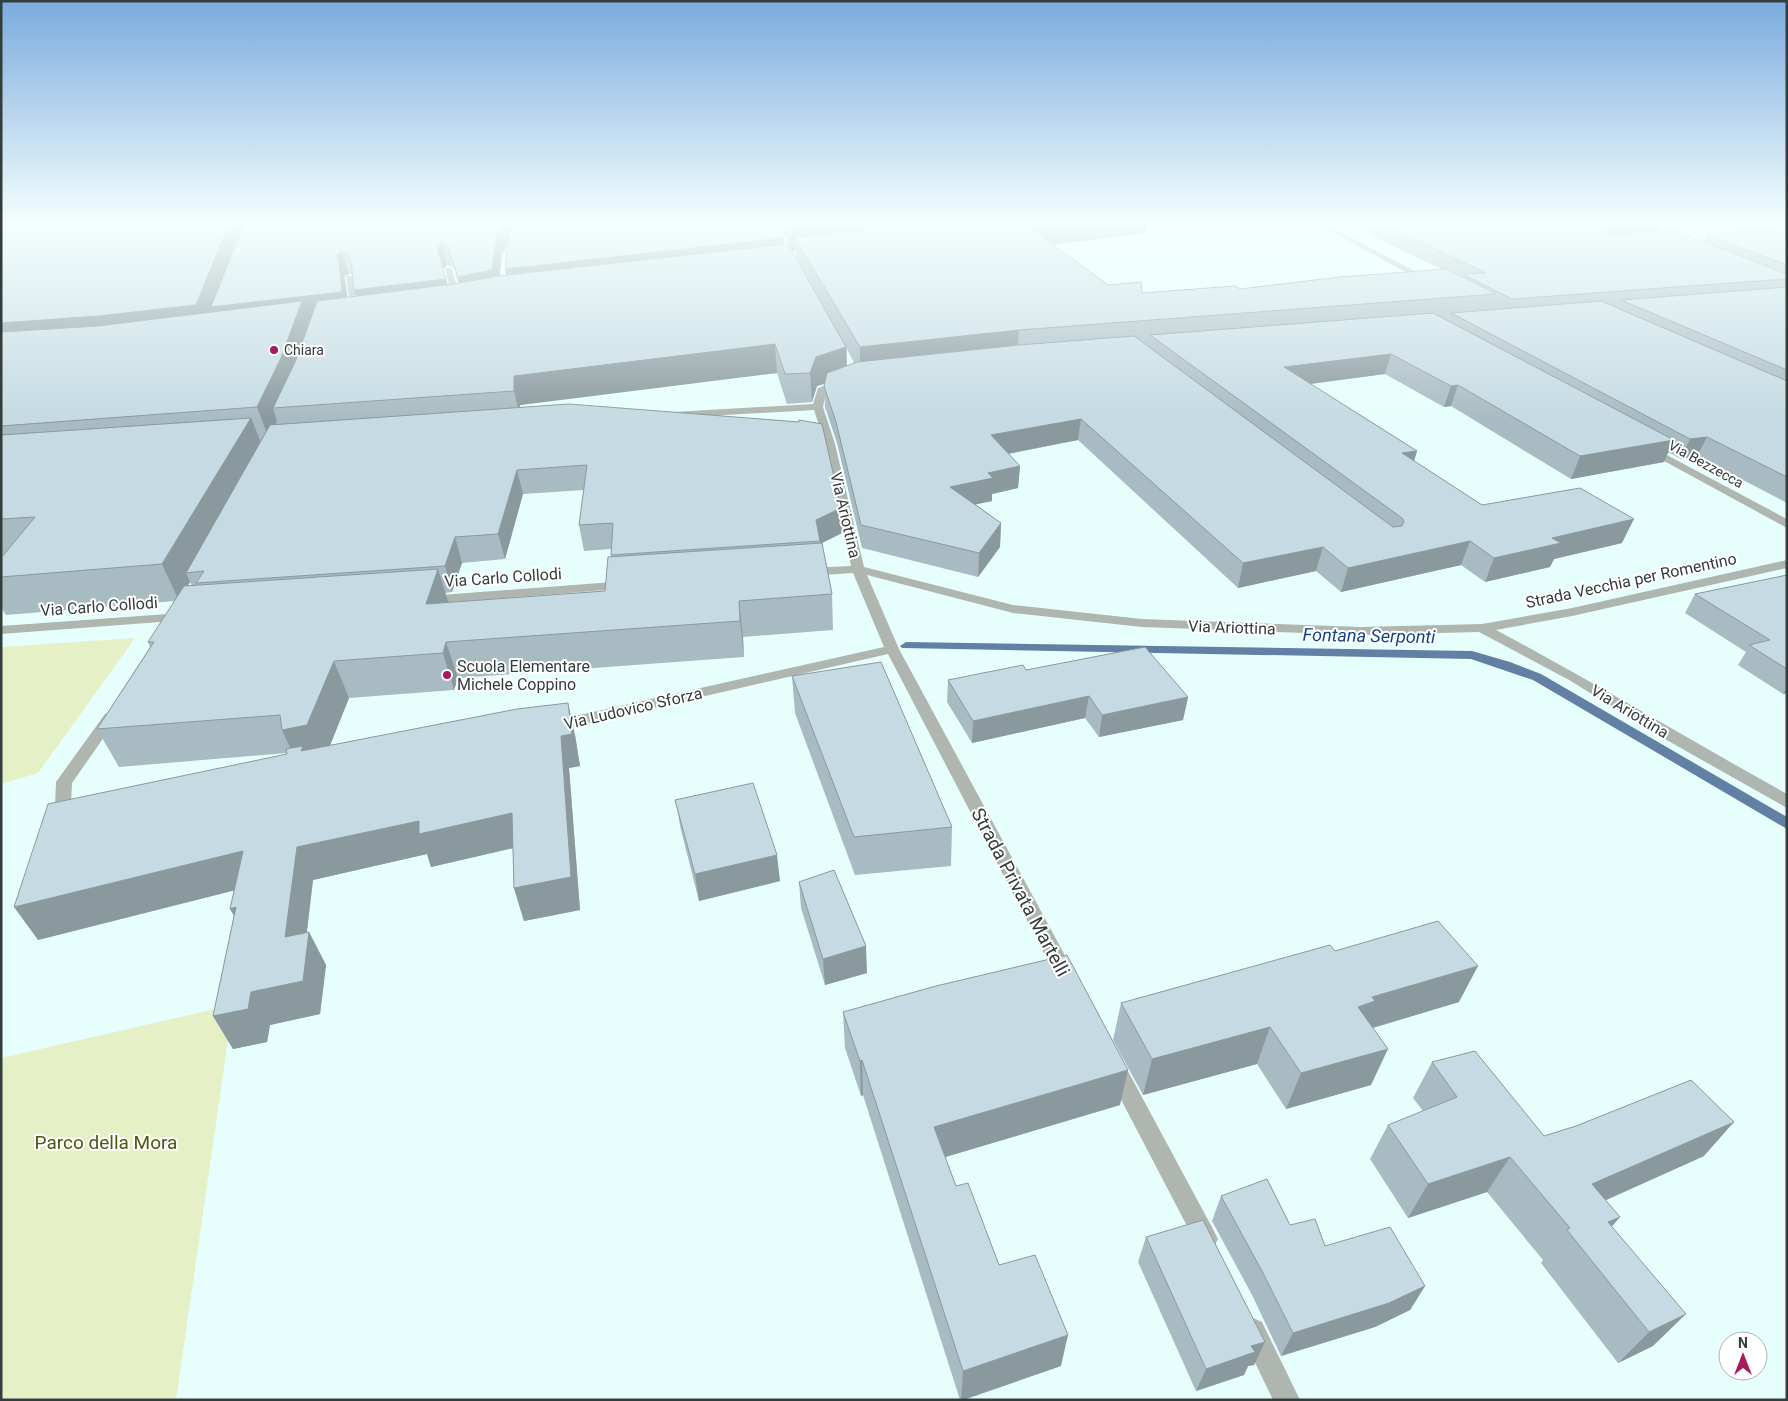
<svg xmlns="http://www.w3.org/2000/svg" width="1788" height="1401" viewBox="0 0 1788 1401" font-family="Roboto,sans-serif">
	<rect width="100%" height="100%" fill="#e7fffc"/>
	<!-- green -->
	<g fill="#e5f0c6">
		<polygon points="135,638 38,773 1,784 1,647"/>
		<polygon points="233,1005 176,1400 1,1400 1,1058"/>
	</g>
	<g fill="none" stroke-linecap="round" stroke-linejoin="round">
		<!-- stream -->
		<polygon fill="#6180a4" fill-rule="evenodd" points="906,642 1472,651 1510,662 1541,674 1787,817 1787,829 1533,680 1471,659 902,648 900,646"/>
		<!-- minor -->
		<g fill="#afb6b0" fill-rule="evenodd">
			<polygon points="1317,224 1326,224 1433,281 1426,283"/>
			<polygon points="445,267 452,269 461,302 460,304 453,302"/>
			<polygon points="346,276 352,276 356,284 358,317 351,315"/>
			<path d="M 842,380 L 847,383 L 845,385 L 826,392 L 823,407 L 835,444 L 864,567 L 1013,605 L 1142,619 L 1361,627 L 1482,624 L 1572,608 L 1787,560 L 1787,568 L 1572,616 L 1496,630 C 1594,682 1690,740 1787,794 L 1787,808 L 1663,738 L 1569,680 L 1479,632 L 1361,635 L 1142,627 L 1013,613 L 867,575 L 899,649 L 1075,974 L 1072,980 L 1065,982 L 1058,980 L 888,654 L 553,731 L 548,730 L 545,726 L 548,722 L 553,721 L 884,647 L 853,573 L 808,576 L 802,572 L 808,568 L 851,566 L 825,444 L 814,410 L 673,418 L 668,415 L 673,412 L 813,404 L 818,388 Z"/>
			<polygon points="1648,445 1787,519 1787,528 1644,450 1643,448 1644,446"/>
			<polygon points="626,581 633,585 631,588 427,604 420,600 427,596"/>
			<polygon points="182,613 187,614 189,617 187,620 1,634 1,626"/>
			<polygon points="110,712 115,714 118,717 72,783 71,803 81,808 83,812 81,816 75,818 57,810 55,806 56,782 105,714"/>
			<polygon points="1115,1058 1122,1060 1214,1231 1218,1239 1214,1247 1206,1251 1198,1247 1104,1067 1108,1060"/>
			<polygon points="1253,1318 1262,1322 1300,1400 1273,1400 1240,1331 1244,1322"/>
		</g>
	</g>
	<!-- wall -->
	<g fill="#a9bbc2" fill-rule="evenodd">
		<path d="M 1,224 L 243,224 L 244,225 L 784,238 L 784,244 L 796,259 L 796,251 L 792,251 L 780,224 L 1146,224 L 1145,233 L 1052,244 L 1108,285 L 1142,293 L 1240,289 L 1441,269 L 1356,228 L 1357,224 L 1662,224 L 1659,231 L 1704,242 L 1707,235 L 1787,226 L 1787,503 L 1697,456 L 1681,459 L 1668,452 L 1664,462 L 1571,479 L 1451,406 L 1444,407 L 1385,374 L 1310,384 L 1417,451 L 1414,461 L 1482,505 L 1622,543 L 1554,559 L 1550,567 L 1485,582 L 1461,565 L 1341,592 L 1316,571 L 1238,588 L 1078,440 L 1009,454 L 1020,466 L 1018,488 L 992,494 L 992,501 L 975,504 L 1001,523 L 1000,547 L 978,577 L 862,548 L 837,443 L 825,407 L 824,384 L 817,386 L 812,402 L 787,404 L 777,373 L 520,405 L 520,407 L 799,422 L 799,420 L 841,508 L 842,533 L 822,543 L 832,594 L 833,630 L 743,637 L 744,657 L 458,678 L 454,690 L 349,698 L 330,745 L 575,735 L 580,766 L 569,768 L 580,910 L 524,921 L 514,888 L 513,848 L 431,867 L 427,854 L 313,880 L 307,932 L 309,932 L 326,965 L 320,1014 L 270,1025 L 267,1042 L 233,1049 L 213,1016 L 234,915 L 230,909 L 234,890 L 38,940 L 287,753 L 119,767 L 97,729 L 150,647 L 148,642 L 175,601 L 6,615 L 1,607 L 1,558 L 3,556 L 1,556 ZM 508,243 L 506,275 L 500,276 L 502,255 ZM 447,265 L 454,268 L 458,283 L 447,285 L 443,269 ZM 349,274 L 353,275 L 354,290 L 356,296 L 347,297 L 346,285 L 344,277 ZM 847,349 L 854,363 L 847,366 ZM 584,490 L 579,525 L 584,551 L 611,549 L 611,557 L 605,591 L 448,602 L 445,593 L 452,592 L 462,563 L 505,559 L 523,494 ZM 190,582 L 192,586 L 188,586 Z"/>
		<polygon points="1787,575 1787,693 1783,694 1738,665 1746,652 1685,613 1695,594"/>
		<polygon points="1026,670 1188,697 1183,720 1099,737 1085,718 972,743 947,702 948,680"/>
		<polygon points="792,676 952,827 951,866 855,875 795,713"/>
		<polygon points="676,800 780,881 699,901 680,826"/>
		<polygon points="799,882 867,973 825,985 801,908"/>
		<polygon points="1335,951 1459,1002 1373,1028 1371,1085 1286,1109 1257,1064 1143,1095 1113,1040 1121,1003"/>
		<polygon points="843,1012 1120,1105 945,1157 956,1186 999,1265 1061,1366 963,1400 960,1400 863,1095 861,1096 845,1048"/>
		<polygon points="1432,1062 1544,1136 1704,1156 1606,1200 1612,1227 1653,1346 1618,1363 1541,1263 1543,1260 1487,1192 1408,1218 1370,1159 1388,1125 1423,1111 1413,1098"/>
		<polygon points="1221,1196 1290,1225 1325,1246 1425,1286 1410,1310 1375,1327 1281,1356 1252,1295 1212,1221"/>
		<polygon points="1146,1237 1265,1342 1254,1365 1248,1366 1244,1375 1196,1391 1138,1262"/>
	</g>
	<!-- shaded-wall -->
	<g fill="#8a999e">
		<polygon points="229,224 243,224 245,229 336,255 342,252 349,274 344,277 346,285 349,315 308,321 311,329 273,408 277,421 269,439 257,407 1,353 1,323"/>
		<polygon points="502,224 518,224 502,255 497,293 463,301 458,277 497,233"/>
		<polygon points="842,224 923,224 795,238 796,251 792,251 791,229"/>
		<polygon points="971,224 1146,224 1145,233 1026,248 970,239"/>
		<polygon points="1654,224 1662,224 1656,238 1603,243 1603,231 1609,228"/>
		<polygon points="784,238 785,260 510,292 505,269"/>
		<polygon points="442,243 447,265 442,270 437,247"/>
		<polygon points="446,279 452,302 362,314 354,290"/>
		<polygon points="1019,330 1017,355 860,373 860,347"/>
		<polygon points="775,344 777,373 520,405 521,421 514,391 514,376"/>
		<polygon points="846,347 847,376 817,386 812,402 810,373 816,357"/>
		<polygon points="1391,354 1385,374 1279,388 1284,367"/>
		<polygon points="1458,385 1451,406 1444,407 1451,386"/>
		<polygon points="251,418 264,450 186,573 190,582 179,601 162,564"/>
		<polygon points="1081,419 1078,440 990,457 991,435"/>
		<polygon points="1707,437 1697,456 1681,459 1690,439"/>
		<polygon points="1674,440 1664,462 1571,479 1580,456"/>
		<polygon points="1417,451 1410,474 1402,453"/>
		<polygon points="1020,466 1018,488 992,494 992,501 950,510 950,487 988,473"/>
		<polygon points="517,470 523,494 505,559 498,534"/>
		<polygon points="841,508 842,533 820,544 816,520"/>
		<polygon points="1634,519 1622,543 1554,559 1550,567 1485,582 1494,558 1552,538"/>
		<polygon points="1001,523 1000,547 978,577 979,553"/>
		<polygon points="455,537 462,563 452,592 445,566"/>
		<polygon points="1470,541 1461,565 1341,592 1348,568"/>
		<polygon points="1323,547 1316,571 1238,588 1243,563"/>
		<polygon points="438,569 449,604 426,604"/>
		<polygon points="739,601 743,637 744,657 740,621"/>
		<polygon points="446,642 458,678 454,690 443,653"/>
		<polygon points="334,661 349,698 323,763 299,767 282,730"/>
		<polygon points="1787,688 1787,693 1783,694"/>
		<polygon points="1089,696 1085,718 972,743 973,721"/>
		<polygon points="1188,697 1183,720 1099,737 1102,715"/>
		<polygon points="568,703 575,735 580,766 569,768 580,910 524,921 514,888 561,736"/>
		<polygon points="512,813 522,846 431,867 427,854 313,880 302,970 285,937 297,847 419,821"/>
		<polygon points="243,851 260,884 38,940 14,907"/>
		<polygon points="777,855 780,881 699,901 695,874"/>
		<polygon points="236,907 249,941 230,909"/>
		<polygon points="309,932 326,965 320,1014 270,1025 267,1042 233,1049 213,1016 251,992"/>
		<polygon points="866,946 867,973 825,985 823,959"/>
		<polygon points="1478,966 1459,1002 1362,1031 1358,1007 1372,997"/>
		<polygon points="1270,1027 1257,1064 1143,1095 1152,1059"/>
		<polygon points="1388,1049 1371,1085 1286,1109 1301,1073"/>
		<polygon points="862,1060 863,1095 861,1096 860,1061"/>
		<polygon points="1128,1070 1120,1105 932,1161 934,1127"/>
		<polygon points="1734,1122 1704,1156 1566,1218 1592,1184"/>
		<polygon points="1510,1157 1487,1192 1408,1218 1428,1184"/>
		<polygon points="1620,1217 1592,1250 1608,1222"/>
		<polygon points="1425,1286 1410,1310 1375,1327 1281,1356 1293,1333"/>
		<polygon points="1686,1314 1653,1346 1618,1363 1649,1332"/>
		<polygon points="1068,1335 1061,1366 963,1400 961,1400 963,1371"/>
		<polygon points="1265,1342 1254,1365 1248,1366 1244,1375 1196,1391 1206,1369 1251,1346"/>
	</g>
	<!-- building -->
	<g fill="#c5dae2" stroke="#8a999e">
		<polygon points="1,224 229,224 196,305 98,316 1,323"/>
		<polygon points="244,224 502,224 497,233 492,270 458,277 448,246 442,243 437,247 446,279 354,290 351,260 347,253 342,252 336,255 339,262 342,292 211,307"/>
		<polygon points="514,224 777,224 784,238 505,269 509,234"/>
		<polygon points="789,224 842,224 791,229"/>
		<polygon points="917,224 971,225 981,224 1044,224 1027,226 1108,285 1141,282 1142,293 1235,286 1240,289 1340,277 1447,269 1496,294 1019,330 860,347 795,238"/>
		<polygon points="1382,224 1654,224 1609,228 1603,231 1608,236 1673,230 1787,274 1787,279 1512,299 1463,274 1486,273"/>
		<polygon points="1787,226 1787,265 1707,235"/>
		<polygon points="788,244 846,347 816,357 810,373 785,374 775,344 514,376 514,391 273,408 296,360 317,301 453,284 498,276"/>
		<polygon points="1787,287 1787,370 1621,300"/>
		<polygon points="302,301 281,358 257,407 1,426 1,332 98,326"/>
		<polygon points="1601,301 1787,381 1787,477 1707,437 1690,439 1451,313"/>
		<polygon points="1433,313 1674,440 1580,456 1458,385 1451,386 1391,354 1284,367 1417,451 1402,453 1482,505 1580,488 1634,519 1552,538 1561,543 1494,558 1470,541 1348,568 1323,547 1243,563 1081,419 991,435 1020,466 988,473 993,478 950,487 1001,523 979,553 861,525 836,422 824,386 827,373 857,362 1019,345 1134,336 1393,527 1402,526 1404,521 1402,518 1150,335"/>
		<polygon points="569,404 799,422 799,420 822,424 841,508 816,520 820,541 611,555 613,523 579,525 587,465 517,470 498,534 455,537 445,566 196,583 204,571 186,573 270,425"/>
		<polygon points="251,418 162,564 1,577 1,558 35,517 1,519 1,435"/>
		<polygon points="822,543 832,594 739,601 740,621 446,642 443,653 334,661 307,725 282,730 280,715 97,729 154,642 148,642 184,586 438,569 426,604 605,591 608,557"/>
		<polygon points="1787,575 1787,669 1749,645 1770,640 1695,594"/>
		<polygon points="1145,647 1188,697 1102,715 1089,696 973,721 948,680 1023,665 1026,670"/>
		<polygon points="881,662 952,827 854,837 792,676"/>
		<polygon points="568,703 572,734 561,736 571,877 514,888 512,813 419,834 419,821 297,847 285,937 309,932 303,981 251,992 248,1009 213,1016 236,907 230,909 243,851 14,907 48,804 287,754 286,749 303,746 301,751 517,709"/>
		<polygon points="753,783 777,855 695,874 675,800"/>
		<polygon points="834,870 866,946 823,959 799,882"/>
		<polygon points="1438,921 1478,966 1372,997 1375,1001 1358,1007 1388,1049 1301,1073 1270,1027 1152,1059 1121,1003 1330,945 1335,951"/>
		<polygon points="1067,955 1128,1070 934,1127 956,1186 968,1183 999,1265 1035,1255 1068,1335 963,1371 862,1060 860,1061 843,1012 936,986"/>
		<polygon points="1475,1051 1544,1136 1576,1126 1691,1080 1734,1122 1592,1184 1620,1217 1608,1222 1686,1314 1649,1332 1567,1230 1570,1228 1510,1157 1428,1184 1388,1125 1457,1097 1432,1062"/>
		<polygon points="1267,1179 1290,1225 1315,1219 1325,1246 1390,1227 1425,1286 1389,1303 1293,1333 1262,1271 1221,1196"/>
		<polygon points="1203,1220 1265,1342 1251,1346 1255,1352 1206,1369 1146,1237"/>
	</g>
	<!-- sky -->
	<linearGradient id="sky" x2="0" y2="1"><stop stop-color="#7aaade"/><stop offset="0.53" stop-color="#f4fffe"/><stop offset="1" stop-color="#f4fffe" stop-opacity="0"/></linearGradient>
	<rect width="1788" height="420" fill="url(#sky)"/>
	<!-- markers -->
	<g fill="#a61a5e" stroke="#fff" stroke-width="2">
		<circle cx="274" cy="350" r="5"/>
		<circle cx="447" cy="675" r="5"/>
	</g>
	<g text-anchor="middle" stroke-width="4" stroke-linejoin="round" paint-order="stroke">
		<!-- far-poi labels -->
		<g font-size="14" fill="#333d3c" stroke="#fff" text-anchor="start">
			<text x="284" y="355">Chiara</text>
		</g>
		<!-- far-street labels -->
		<g font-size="14" fill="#333d3c" stroke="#fff">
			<text transform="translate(1706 464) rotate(29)" y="5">Via Bezzecca</text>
		</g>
		<!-- street labels -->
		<g font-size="16" fill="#333d3c" stroke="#fff">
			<text transform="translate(846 515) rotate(77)" y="6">Via Ariottina</text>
			<text transform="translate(503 577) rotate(-4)" y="6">Via Carlo Collodi</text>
			<text transform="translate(1631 580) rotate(-12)" y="6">Strada Vecchia per Romentino</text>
			<text transform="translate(99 606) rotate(-4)" y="6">Via Carlo Collodi</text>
			<text transform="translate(1232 627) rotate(2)" y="6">Via Ariottina</text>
			<text transform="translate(633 708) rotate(-13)" y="6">Via Ludovico Sforza</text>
			<text transform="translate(1630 711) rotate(31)" y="6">Via Ariottina</text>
		</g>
		<!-- poi labels -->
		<g font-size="16" fill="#333d3c" stroke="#fff" text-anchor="start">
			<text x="457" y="672">Scuola Elementare<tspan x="457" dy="18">Michele Coppino</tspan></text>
		</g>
		<!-- water labels -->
		<g font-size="18" font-style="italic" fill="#104483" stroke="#fff">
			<text transform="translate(1369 636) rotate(1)" y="6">Fontana Serponti</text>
		</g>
		<!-- near-street labels -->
		<g font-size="19" fill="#333d3c" stroke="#fff">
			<text transform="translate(1021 892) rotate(62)" y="7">Strada Privata Martelli</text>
		</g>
		<!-- near-park labels -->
		<g font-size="19" fill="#4b5810" stroke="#fff">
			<text x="106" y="1149">Parco della Mora</text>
		</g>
	</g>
	<!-- border -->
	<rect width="1788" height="1401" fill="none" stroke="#333d3c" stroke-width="5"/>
	<!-- north arrow -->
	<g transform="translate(1743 1356)"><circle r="24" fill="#ffffff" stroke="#adb1b1"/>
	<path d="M0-4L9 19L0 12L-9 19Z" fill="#a61a5e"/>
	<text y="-8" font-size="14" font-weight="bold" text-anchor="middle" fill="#333d3c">N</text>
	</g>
</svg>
